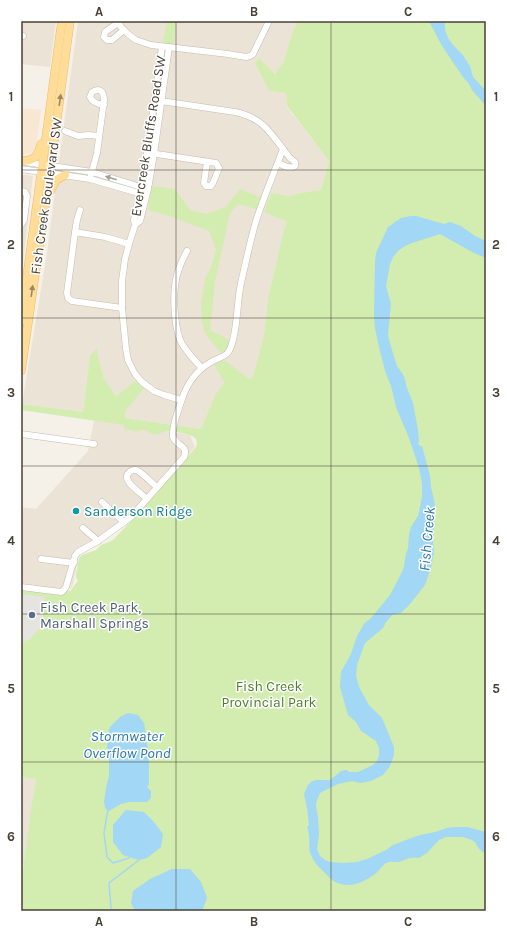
<svg xmlns="http://www.w3.org/2000/svg" width="507" height="932" viewBox="0 0 507 932" font-family="Karla,sans-serif">
	<rect width="100%" height="100%" fill="#f5f1e9"/>
	<!-- residential -->
	<g fill="#eae3d6">
		<polygon points="21,21 56,21 50,67 21,64"/>
		<polygon points="78,21 298,21 292,33 284,61 275,74 259,58 255,63 269,91 286,93 287,107 329,161 321,190 300,193 290,196 271,193 264,212 287,222 284,229 268,298 264,335 253,378 249,379 226,361 214,365 224,383 215,395 201,429 125,418 126,410 139,385 135,381 116,396 104,379 98,356 97,349 90,357 83,412 22,404 47,253 59,161"/>
		<polygon points="21,174 33,176 21,279"/>
		<polygon points="94,420 190,435 195,447 132,518 96,546 79,554 72,588 67,587 58,589 21,584 21,507 36,509 88,451"/>
		<polygon points="21,777 36,779 21,884"/>
	</g>
	<!-- commercial -->
	<polygon fill="#f8e7d3" points="21,108 41,110 37,139 35,147 33,152 29,154 21,155"/>
	<!-- green -->
	<g fill="#d3ecaf">
		<polygon points="167,21 176,21 174,44 163,43"/>
		<path d="M 298,21 L 486,21 L 486,911 L 21,911 L 21,884 L 30,819 L 30,816 L 36,779 L 21,777 L 21,584 L 70,591 L 78,581 L 76,577 L 76,574 L 79,558 L 82,555 L 96,550 L 101,545 L 113,540 L 134,518 L 196,447 C 200,436 189,435 181,433 C 177,432 173,431 169,431 C 163,431 159,435 153,434 C 145,432 146,426 136,432 L 131,430 L 127,430 L 124,428 L 124,425 L 21,410 L 22,404 L 83,412 L 90,356 L 97,348 L 98,356 L 104,379 L 116,396 L 135,381 L 144,388 L 126,410 L 125,418 L 201,429 L 215,395 L 224,383 L 214,365 L 222,361 L 226,361 L 249,379 L 253,377 L 264,335 L 268,298 L 284,229 L 287,222 L 264,212 L 271,193 L 290,196 L 300,193 L 321,190 L 329,161 L 287,106 L 286,93 L 269,91 L 255,63 L 259,58 L 275,74 L 284,61 L 292,33 Z"/>
		<path d="M 152,186 L 175,189 L 190,210 L 207,214 L 226,207 L 240,189 L 261,198 L 257,209 L 238,204 L 230,213 L 215,281 L 210,330 L 229,340 C 228,345 227,351 221,353 L 207,336 L 204,330 L 202,321 L 201,305 L 205,279 L 212,265 L 216,249 L 209,231 L 170,216 L 148,210 Z"/>
	</g>
	<!-- parking -->
	<polygon fill="#e6e4e0" points="21,594 45,597 41,627 30,639 23,642 21,639"/>
	<!-- water -->
	<g fill="#a2d7f5">
		<polygon points="429,21 445,21 445,30 448,38 453,45 462,54 470,66 473,77 486,91 486,106 472,90 469,84 463,77 442,46"/>
		<path d="M 411,216 L 416,216 L 444,224 L 450,222 L 461,226 L 475,236 L 486,241 L 486,258 L 472,252 L 440,234 L 412,243 L 405,246 L 398,251 L 393,257 L 390,264 L 386,286 L 391,304 L 388,335 L 391,347 L 397,366 L 404,376 L 407,388 L 413,403 L 418,430 L 419,442 L 418,444 L 420,446 L 422,446 L 430,476 L 431,487 L 435,505 L 435,519 L 434,523 L 434,531 L 433,541 L 434,552 L 431,568 L 425,585 L 410,604 L 401,613 L 392,615 L 386,622 L 383,628 L 365,643 L 357,665 L 356,675 L 359,687 L 369,705 L 382,718 L 394,747 L 394,755 L 390,766 L 383,775 L 371,781 L 360,783 L 352,781 L 338,784 L 320,793 L 316,803 L 316,807 L 318,817 L 319,834 L 317,849 L 320,856 L 325,860 L 330,862 L 344,863 L 357,862 L 367,859 L 386,850 L 393,845 L 406,840 L 420,835 L 435,832 L 447,828 L 455,827 L 467,827 L 486,832 L 486,854 L 479,849 L 475,842 L 472,840 L 463,837 L 446,837 L 439,840 L 427,853 L 419,858 C 410,856 406,860 398,862 C 394,862 390,861 386,863 C 382,866 379,871 375,874 C 359,886 340,891 326,874 C 320,868 314,863 311,855 C 308,849 310,843 309,836 C 309,833 308,830 307,827 L 309,825 L 307,808 L 304,794 L 308,785 L 311,782 L 315,780 L 330,780 L 341,771 L 347,770 L 349,772 L 358,772 L 373,765 L 377,761 L 379,756 L 379,748 L 376,741 L 361,731 L 356,722 L 348,715 L 340,687 L 341,672 L 351,654 L 357,636 L 364,624 L 372,617 L 390,595 L 402,572 L 404,566 L 406,553 L 408,549 L 409,535 L 411,527 L 418,516 L 422,497 L 422,483 L 419,468 L 409,438 L 396,407 L 395,402 L 391,386 L 385,371 L 379,347 L 375,328 L 374,315 L 375,262 L 376,253 L 388,227 L 401,218 Z"/>
		<polygon points="128,713 138,715 144,723 147,741 149,764 149,784 147,787 151,791 151,798 147,802 129,802 121,804 109,811 105,808 104,801 107,783 109,776 109,759 107,746 108,733 110,727 120,717"/>
		<polygon points="126,810 144,812 153,821 163,834 161,847 147,858 139,860 129,857 123,855 113,842 113,825"/>
		<polygon points="172,869 190,869 201,882 207,898 202,911 135,911 131,903 133,891 150,879"/>
	</g>
	<g fill="none" stroke-linecap="round" stroke-linejoin="round">
		<!-- stream -->
		<g stroke="#a2d7f5" stroke-width="1.5">
			<polyline points="108,809 104,833 107,857 113,863 129,858"/>
			<polyline points="112,911 111,908 109,883 139,860"/>
		</g>
		<!-- minor casing -->
		<g stroke="#c5bbad" stroke-width="7">
			<g id="minor">
				<polyline points="117,21 121,27 128,34 136,40 151,45 228,54 246,57 250,56 253,54 269,21"/>
				<polyline points="118,23 105,32 104,37 107,40 112,40 124,30"/>
				<polyline points="21,36 23,36"/>
				<polyline points="169,47 154,154 148,189 140,221 135,225 129,244 125,259 122,281 122,308 126,349 128,360 135,374 142,382 154,391 164,395 181,400"/>
				<polyline points="65,131 78,136 89,135 99,136"/>
				<polyline points="150,153 216,163 219,168 213,183 211,186 206,186 204,183 207,162"/>
				<polyline points="25,162 92,172 144,188"/>
				<path d="M 278,163 C 283,165 290,170 295,166 L 295,162 L 290,158 L 283,149"/>
				<polyline points="21,169 90,179 142,194"/>
				<path d="M 91,175 L 97,153 L 104,100 C 104,92 100,87 92,92 L 90,97 C 93,103 98,104 104,105"/>
				<polyline points="21,191 25,192 27,196 24,220 21,225"/>
				<polyline points="135,225 134,220 144,175 162,47"/>
				<polyline points="75,232 77,220 80,210"/>
				<path d="M 187,251 C 181,262 176,274 175,286 C 173,301 175,332 182,344 C 188,353 195,361 202,368"/>
				<polyline points="122,308 72,301 68,298 67,293 75,232 105,237 129,244"/>
				<polyline points="21,434 94,444"/>
				<path d="M 147,499 C 142,494 128,485 127,478 C 126,473 133,468 138,471 C 144,474 151,483 157,487"/>
				<polyline points="102,502 124,522"/>
				<polyline points="83,528 98,541"/>
				<polyline points="41,559 74,563"/>
				<path d="M 21,587 L 53,591 L 62,592 L 66,587 L 75,556 L 78,552 L 98,541 L 131,517 L 184,457 C 189,445 176,446 173,437 C 171,429 179,408 182,399 C 187,384 197,370 211,362 C 217,358 226,357 229,351 C 231,348 232,343 233,340 C 238,320 237,302 241,283 C 246,262 250,241 256,221 C 264,196 274,173 283,149 C 269,130 260,117 235,112 L 154,100"/>
			</g>
		</g>
		<!-- major casing -->
		<g stroke="#ecbb60" stroke-width="9">
			<g id="major">
				<path d="M 21,161 C 35,161 38,156 41,144"/>
				<polyline points="49,193 56,180 65,175"/>
				<polyline points="21,321 62,21"/>
				<polyline points="21,371 49,178 70,21"/>
			</g>
		</g>
		<!-- minor -->
		<use href="#minor" stroke="#fff" stroke-width="6"/>
		<!-- major -->
		<use href="#major" stroke="#ffdd98" stroke-width="8"/>
	</g>
	<!-- one-way arrows -->
	<defs><path id="oneway-solid" d="M-6-.8H1V-3.2L6.5 0L1 3.2V.8H-6Z"/></defs>
	<g fill="#9b8762">
		<use href="#oneway-solid" transform="translate(60 100) rotate(-82)"/>
		<use href="#oneway-solid" transform="translate(32 291) rotate(-82)"/>
	</g>
	<use fill="#a4a09a" href="#oneway-solid" transform="translate(111 178) rotate(-163)"/>
	<!-- grid -->
	<path fill="none" stroke="#494136" stroke-width="1" stroke-opacity="0.55" d="M 176,21 L 176,911M 331,21 L 331,911M 21,170 L 486,170M 21,318 L 486,318M 21,466 L 486,466M 21,614 L 486,614M 21,762 L 486,762"/>
	<!-- markers -->
	<circle fill="#0f9aa8" stroke="#fff" stroke-width="1.5" cx="76" cy="511" r="4"/>
	<circle fill="#5c6f8a" stroke="#fff" stroke-width="1.5" cx="32" cy="615" r="4"/>
	<g text-anchor="middle" stroke-width="3" stroke-linejoin="round" paint-order="stroke">
		<!-- street labels -->
		<g font-size="14" fill="#494136" stroke="#fff">
			<text transform="translate(148 136) rotate(-81)" y="5">Evercreek Bluffs Road SW</text>
			<text transform="translate(46 196) rotate(-82)" y="5">Fish Creek Boulevard SW</text>
		</g>
		<!-- culture labels -->
		<g font-size="14" fill="#0d838f" stroke="#fff" text-anchor="start">
			<text x="84" y="516">Sanderson Ridge</text>
		</g>
		<!-- service labels -->
		<g font-size="14" fill="#4e5e75" stroke="#fff" text-anchor="start">
			<text x="40" y="612">Fish Creek Park,<tspan x="40" dy="16">Marshall Springs</tspan></text>
		</g>
		<!-- park labels -->
		<g font-size="14" fill="#4c8025" stroke="#fff">
			<text x="269" y="691">Fish Creek<tspan x="269" dy="16">Provincial Park</tspan></text>
		</g>
		<!-- water labels -->
		<g font-size="15" font-style="italic" fill="#2679ac" stroke="#fff">
			<text transform="translate(427 539) rotate(-85)" y="5">Fish Creek</text>
			<text x="127" y="741">Stormwater<tspan x="127" dy="17">Overflow Pond</tspan></text>
		</g>
	</g>
	<!-- border -->
	<rect width="507" height="932" fill="none" stroke="#ffffff" stroke-width="44"/>
	<rect x="22" y="22" width="463" height="888" fill="none" stroke="#494136" stroke-width="1.5"/>
	<g font-size="13" text-anchor="middle" font-weight="bold" fill="#494136">
		<text x="99" y="16">A</text>
		<text x="254" y="16">B</text>
		<text x="408" y="16">C</text>
		<text x="11" y="101">1</text>
		<text x="496" y="101">1</text>
		<text x="11" y="249">2</text>
		<text x="496" y="249">2</text>
		<text x="11" y="397">3</text>
		<text x="496" y="397">3</text>
		<text x="11" y="545">4</text>
		<text x="496" y="545">4</text>
		<text x="11" y="693">5</text>
		<text x="496" y="693">5</text>
		<text x="11" y="841">6</text>
		<text x="496" y="841">6</text>
		<text x="99" y="926">A</text>
		<text x="254" y="926">B</text>
		<text x="408" y="926">C</text>
	</g>
</svg>
